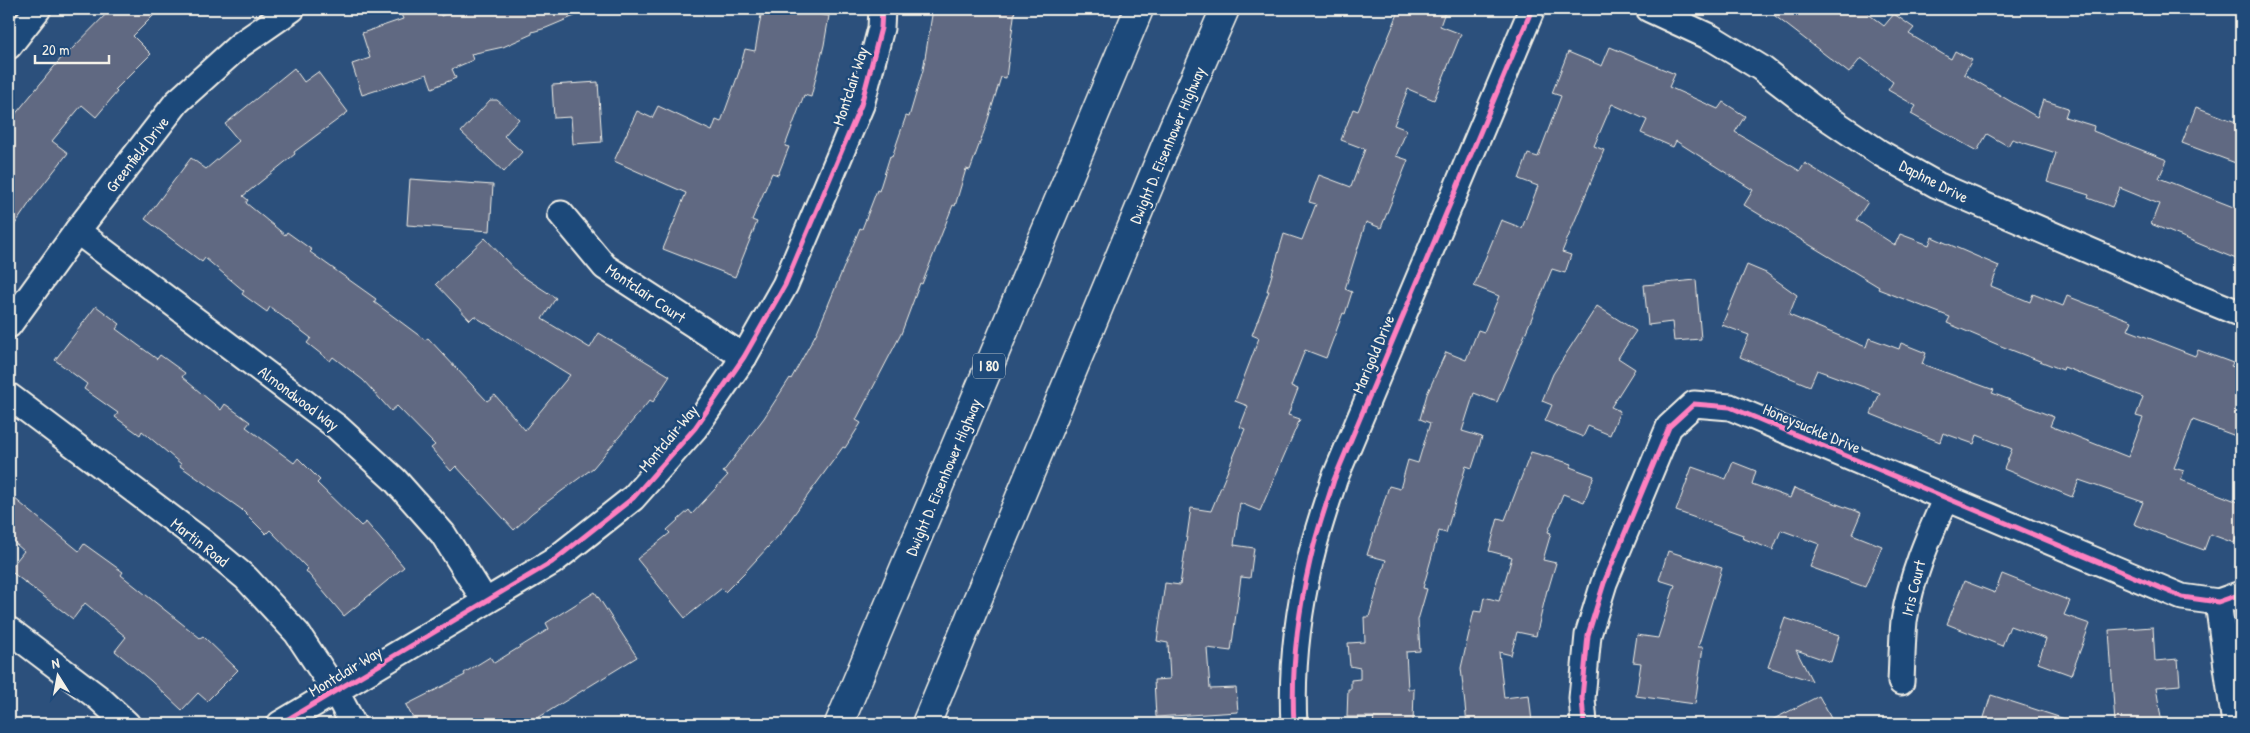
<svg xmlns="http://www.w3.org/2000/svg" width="2250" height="733" viewBox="0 0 2250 733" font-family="'Patrick Hand',sans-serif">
	<rect width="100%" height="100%" fill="#2c507c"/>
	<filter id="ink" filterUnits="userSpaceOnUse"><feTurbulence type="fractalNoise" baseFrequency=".02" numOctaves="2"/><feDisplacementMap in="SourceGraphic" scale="10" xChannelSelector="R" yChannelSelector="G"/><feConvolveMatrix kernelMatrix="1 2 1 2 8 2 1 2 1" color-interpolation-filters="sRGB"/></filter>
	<g filter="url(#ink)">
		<!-- building -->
		<g fill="#606982" stroke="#f4f1e8">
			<polygon points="111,9 160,9 133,36 151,54 115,90 117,92 96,117 82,105 52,141 68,153 35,195 9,233 9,122 67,51 69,52"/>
			<polygon points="399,9 438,9 441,16 459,9 591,9 546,28 532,32 532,34 503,47 471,54 473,60 452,69 456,78 432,88 427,74 362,95 352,64 370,58 362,33 403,19"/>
			<polygon points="762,9 785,9 829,16 824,45 811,97 804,95 785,146 789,147 778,175 772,173 752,220 757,222 735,277 663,249 686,193 614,161 637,111 652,118 658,106 712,131 716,120 721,122 739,72 745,49 755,51"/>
			<polygon points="933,9 1015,9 1006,78 1001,77 986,126 970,170 966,169 955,206 953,205 922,284 920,283 901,334 856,420 861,423 845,448 843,447 779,535 746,571 725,592 722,588 685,618 637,559 670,533 667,530 689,510 692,514 728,475 723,472 764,418 790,378 791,379 817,332 860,228 862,229 877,190 879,191 890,156 892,157 906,116 909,117 923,70"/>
			<polygon points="1400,9 1446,9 1440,26 1461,34 1434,100 1408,89 1394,125 1407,130 1396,156 1408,160 1381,228 1366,222 1345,289 1352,292 1345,314 1343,313 1326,358 1305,350 1291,386 1298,389 1288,415 1300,419 1260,511 1240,503 1234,545 1254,548 1250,578 1241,577 1231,651 1207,648 1210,689 1236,688 1238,712 1156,717 1154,680 1170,679 1168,643 1157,641 1165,583 1180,585 1191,508 1211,511 1245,429 1240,427 1248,406 1235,401 1259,338 1252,335 1269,291 1267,291 1284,234 1302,240 1316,204 1309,202 1319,175 1351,187 1365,149 1341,140 1353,109 1358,111"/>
			<polygon points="1766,9 1862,9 1884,26 1894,14 1914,28 1909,34 1951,59 1955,51 1972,60 1964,74 2037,117 2043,100 2068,108 2065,117 2094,126 2093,131 2167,160 2159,178 2241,210 2241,261 2151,224 2159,204 2120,188 2112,207 2088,198 2089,195 2047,182 2056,153 2012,139 2008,146 1987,134 1977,151 1911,114 1916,106 1888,90 1893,82 1861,58 1849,73"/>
			<polygon points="1610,47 1675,74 1669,87 1718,109 1723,102 1745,116 1735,132 1800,171 1805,163 1868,202 1856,220 1895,245 1900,234 1929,245 1932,237 1999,266 1991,286 2030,302 2033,294 2063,306 2067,296 2132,321 2128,330 2195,356 2198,350 2233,363 2231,366 2241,369 2241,438 2193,420 2174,468 2184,471 2181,480 2241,503 2241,525 2234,543 2210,534 2204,550 2159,534 2134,524 2143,502 2079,480 2072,497 2004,469 2012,449 1977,435 1974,444 1943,433 1940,442 1871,414 1880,393 1817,370 1810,386 1740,357 1749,335 1722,325 1747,265 1766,273 1797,295 1789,315 1866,347 1869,338 1899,349 1901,343 1926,353 1922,364 1994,390 1992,393 2054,417 2050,426 2128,457 2143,418 2136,416 2143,397 2064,367 2063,370 2001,346 1947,323 1950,317 1878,289 1879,287 1744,205 1753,190 1676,141 1673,147 1641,133 1647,120 1612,104 1594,146 1604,150 1562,252 1571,255 1565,273 1552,269 1497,402 1474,393 1462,431 1482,437 1472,468 1466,466 1446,533 1439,531 1423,588 1427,589 1418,620 1420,651 1406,652 1408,689 1414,689 1413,724 1373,724 1374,717 1347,717 1348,689 1351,689 1351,680 1360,679 1360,668 1350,666 1348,643 1365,642 1364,617 1369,617 1386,560 1367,555 1389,486 1400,489 1408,460 1418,463 1430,423 1420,419 1427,394 1446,352 1466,360 1478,330 1484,332 1499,296 1474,286 1501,220 1522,228 1538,186 1519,179 1528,154 1538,157 1561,96 1552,93 1568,52 1602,66"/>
			<polygon points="294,68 304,82 318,72 348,112 294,152 295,154 243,196 248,200 246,203 285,235 287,232 312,250 310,252 376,299 374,302 425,340 428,338 487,401 495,395 525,430 570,375 474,316 470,320 436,284 485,238 519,274 556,298 542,319 590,348 599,333 670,376 653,402 650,400 593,468 532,513 514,530 456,466 451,471 431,448 435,445 397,406 391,411 363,380 333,357 330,361 307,343 311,338 270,307 267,312 242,294 244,291 205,258 202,262 145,219 191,158 206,169 239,141 225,124"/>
			<polygon points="598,82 602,142 573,144 571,117 554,118 552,85"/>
			<polygon points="490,100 497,100 519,119 504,136 522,152 504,172 461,132"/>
			<polygon points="2196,107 2241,124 2241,165 2182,143"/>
			<polygon points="410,179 493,185 490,231 407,225"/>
			<polygon points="1696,280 1701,339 1674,341 1672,322 1648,325 1644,285"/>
			<polygon points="96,306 120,324 116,329 157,359 160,355 185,373 182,377 221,410 225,404 250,422 246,427 294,463 298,458 320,480 317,483 361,526 366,522 404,567 344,616 306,571 308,569 270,530 266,534 241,509 180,466 181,464 142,431 140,435 115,417 118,413 84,389 87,384 55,360"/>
			<polygon points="1597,306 1636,331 1618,358 1635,369 1611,407 1620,411 1610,435 1588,426 1583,437 1545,421 1552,405 1542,401 1553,374"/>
			<polygon points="1531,452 1572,464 1570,467 1594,476 1584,502 1563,494 1548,532 1551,533 1543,560 1556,563 1548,590 1547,590 1536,636 1517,632 1511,655 1499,652 1504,698 1529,695 1532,722 1510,724 1467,724 1461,668 1474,611 1481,612 1484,597 1499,601 1512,557 1489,551 1498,518 1505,520"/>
			<polygon points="1733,462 1756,471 1752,484 1790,498 1794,488 1861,513 1852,534 1882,546 1865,587 1810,567 1819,544 1781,530 1773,550 1742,538 1743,535 1676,511 1692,467 1726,479"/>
			<polygon points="9,494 79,551 84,544 123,572 121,575 200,638 203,636 238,670 207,701 198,693 182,710 151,681 115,651 126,637 85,603 73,619 9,570 24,551 9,538"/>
			<polygon points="1668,551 1722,568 1698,647 1703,647 1695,704 1636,696 1641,663 1633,662 1637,635 1658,638 1675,585 1659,580"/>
			<polygon points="2002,574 2070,601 2064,615 2090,624 2071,675 2038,663 2046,639 2010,626 2002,646 1947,624 1964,581 1995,593"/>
			<polygon points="595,592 637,657 528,724 416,724 406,705 465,675 464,673 490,657 494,663 549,629 546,623"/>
			<polygon points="1785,618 1839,636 1831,662 1796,650 1812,681 1768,667"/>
			<polygon points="2153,627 2155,661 2178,659 2180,685 2156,687 2162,724 2115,724 2109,630"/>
			<polygon points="1991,695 2068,720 2067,724 1982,724"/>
			<polygon points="1819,696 1834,724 1764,724"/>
		</g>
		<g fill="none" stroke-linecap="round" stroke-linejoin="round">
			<!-- minor casing -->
			<g stroke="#f4f1e8" stroke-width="29">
				<g id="minor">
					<polyline points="1649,9 1712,38 1761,68 1813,108 1880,153 1937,185 2167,284 2241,314"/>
					<polyline points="9,46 38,9"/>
					<polyline points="561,214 605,267 744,357"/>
					<polyline points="77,231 337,427 395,480 443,534 485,601"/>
					<polyline points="9,325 77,231 177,102 240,45 292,9"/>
					<polyline points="9,396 203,542 246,578 297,633 336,692 353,724"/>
					<polyline points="2218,602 2235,724"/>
					<polyline points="9,630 100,699 127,724"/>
					<path d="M 1901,682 C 1902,662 1902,641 1904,621 C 1911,577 1928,538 1946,498"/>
					<polyline points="280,724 552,562 633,498 695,428 744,357 785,285 861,105 881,28 882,9"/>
					<path d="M 1294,724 C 1291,670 1298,613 1310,561 C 1316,533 1326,506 1334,480 L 1532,9"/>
					<polyline points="1584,724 1582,698 1588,635 1604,583 1669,427 1694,404 1730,407 2182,597 2218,602 2241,594"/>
				</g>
			</g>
			<!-- highway casing -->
			<g stroke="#f4f1e8" stroke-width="31">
				<g id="highway">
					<polyline points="839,724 1139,9"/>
					<polyline points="926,724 1173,128 1225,9"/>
				</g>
			</g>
			<!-- minor -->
			<use href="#minor" stroke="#1f4a7a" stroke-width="25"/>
			<!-- highway -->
			<use href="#highway" stroke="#1f4a7a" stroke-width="28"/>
			<!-- cycleway casing -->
			<g stroke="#1f4a7a" stroke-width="8">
				<g id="cycleway">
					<polyline points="280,724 552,562 633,498 695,428 744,357 785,285 861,105 881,28 882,9"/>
					<path d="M 1294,724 C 1291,670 1298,613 1310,561 C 1316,533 1326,506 1334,480 L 1532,9"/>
					<polyline points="1584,724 1582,698 1588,635 1604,583 1669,427 1694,404 1730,407 2182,597 2218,602 2241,594"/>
				</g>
			</g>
			<!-- cycleway -->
			<use href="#cycleway" stroke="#ff80c0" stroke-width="5"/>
		</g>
	</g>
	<g text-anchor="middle" stroke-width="5" stroke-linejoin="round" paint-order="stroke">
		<!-- shield labels -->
		<rect fill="#1f4a7a" stroke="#b4bfc7" stroke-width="1" x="973" y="353.5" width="32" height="25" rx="4"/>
		<g font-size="15" font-weight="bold" fill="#f4f1e8">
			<text x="989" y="371">I 80</text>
		</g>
		<!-- street labels -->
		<g font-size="16" fill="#f4f1e8" stroke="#1f4a7a">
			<text transform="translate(850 86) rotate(-72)" y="6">Montclair Way</text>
			<text transform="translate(1167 145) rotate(-67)" y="6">Dwight D. Eisenhower Highway</text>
			<text transform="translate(137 154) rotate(-52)" y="6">Greenfield Drive</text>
			<text transform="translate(1934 181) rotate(27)" y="6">Daphne Drive</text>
			<text transform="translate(646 293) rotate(34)" y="6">Montclair Court</text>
			<text transform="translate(1373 354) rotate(-67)" y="6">Marigold Drive</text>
			<text transform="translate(299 398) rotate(37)" y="6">Almondwood Way</text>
			<text transform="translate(1812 428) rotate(23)" y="6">Honeysuckle Drive</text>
			<text transform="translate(668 438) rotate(-50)" y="6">Montclair Way</text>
			<text transform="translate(943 477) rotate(-67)" y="6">Dwight D. Eisenhower Highway</text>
			<text transform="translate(200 542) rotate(38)" y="6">Martin Road</text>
			<text transform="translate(1913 588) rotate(-76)" y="6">Iris Court</text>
			<text transform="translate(345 671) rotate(-31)" y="6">Montclair Way</text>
		</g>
	</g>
	<!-- margin -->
	<rect width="2250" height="733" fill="none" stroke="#1f4a7a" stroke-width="30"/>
	<rect x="15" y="15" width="2220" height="703" fill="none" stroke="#f4f1e8" stroke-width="2" filter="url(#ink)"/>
	<!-- north arrow -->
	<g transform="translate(58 676) rotate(349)" stroke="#1f4a7a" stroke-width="4" paint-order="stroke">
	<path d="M0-4L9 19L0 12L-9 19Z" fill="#f4f1e8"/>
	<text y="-8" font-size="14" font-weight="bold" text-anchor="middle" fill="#f4f1e8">N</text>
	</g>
	<!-- scale -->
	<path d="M35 55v8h74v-8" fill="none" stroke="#f4f1e8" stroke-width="2.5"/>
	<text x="42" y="55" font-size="15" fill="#f4f1e8" stroke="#1f4a7a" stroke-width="4" paint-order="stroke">20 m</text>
</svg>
